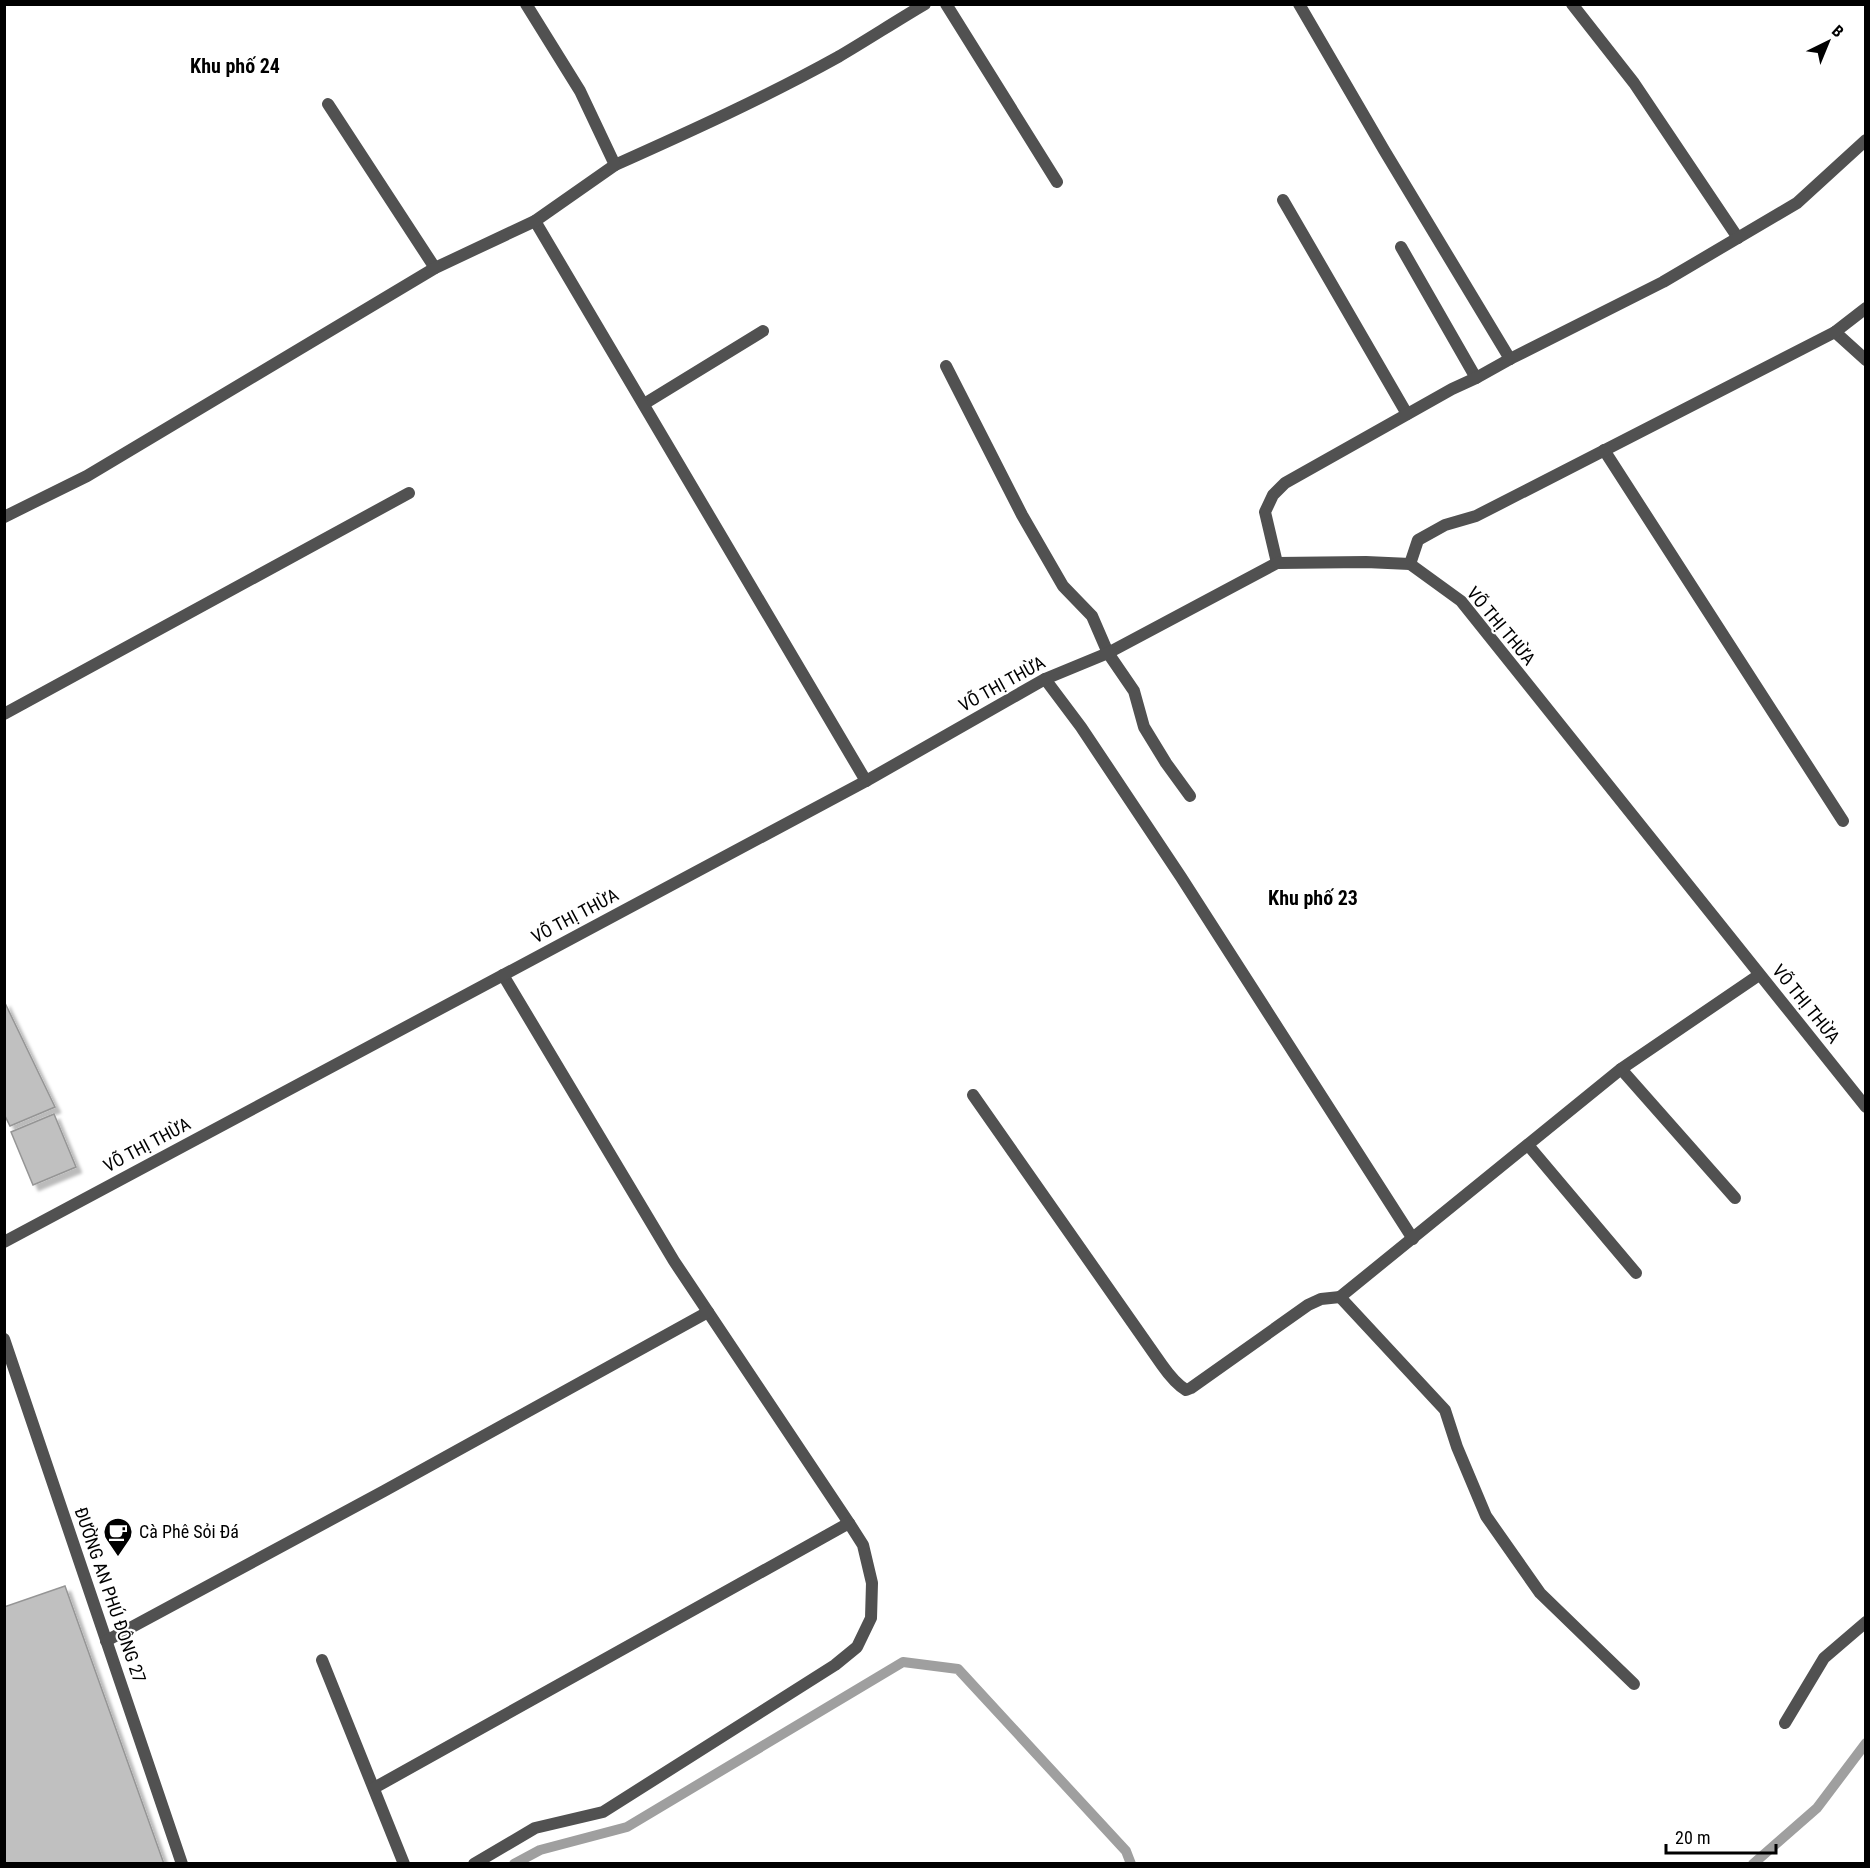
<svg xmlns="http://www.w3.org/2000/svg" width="1870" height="1868" viewBox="0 0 1870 1868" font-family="'Roboto Condensed',sans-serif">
	<defs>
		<filter id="shadow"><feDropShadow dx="5.5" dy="5.5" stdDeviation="1.5" flood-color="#0004"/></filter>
	</defs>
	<rect width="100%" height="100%" fill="#fff"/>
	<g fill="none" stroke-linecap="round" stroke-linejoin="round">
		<!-- stream -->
		<g stroke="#9f9f9f" stroke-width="10">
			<polyline points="514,1864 540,1850 627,1827 903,1662 958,1669 1126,1851 1131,1864"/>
			<polyline points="1753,1864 1817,1808 1866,1743"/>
		</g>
	</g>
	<!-- building -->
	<g fill="#c0c0c0" stroke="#959595" stroke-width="1.5" filter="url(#shadow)">
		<polygon points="4,1001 55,1107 10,1126 4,1114"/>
		<polygon points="54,1114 76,1167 33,1185 11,1132"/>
		<polygon points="65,1586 164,1864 5,1864 4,1607"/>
	</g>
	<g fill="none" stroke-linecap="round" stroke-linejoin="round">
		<!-- lane -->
		<g stroke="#515151" stroke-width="12">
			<polyline points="1572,4 1634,83 1738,238"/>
			<polyline points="328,104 435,268"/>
			<polyline points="946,366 1022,515 1063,586 1092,616 1108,653 1134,691 1144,727 1166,763 1190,796"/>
			<polyline points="644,404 763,331"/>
			<polyline points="503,975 674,1261 849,1523"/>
			<polyline points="1785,1723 1824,1658 1866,1622"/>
		</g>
		<!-- street -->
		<g stroke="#515151" stroke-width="12">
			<polyline points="946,4 1057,182"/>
			<polyline points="1299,4 1384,150 1510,359"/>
			<path d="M 615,165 C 691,131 766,97 838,57 C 867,40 896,21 925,4"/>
			<polyline points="1283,200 1407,414"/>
			<polyline points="535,221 866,781"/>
			<polyline points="1401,247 1476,378"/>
			<polyline points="1835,332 1866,360"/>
			<polyline points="1604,450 1843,821"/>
			<polyline points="4,517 87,476 435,268 535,221 615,165 580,91 526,4"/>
			<polyline points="1277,563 1265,512 1273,495 1285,483 1452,389 1476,378 1510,359 1663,282 1797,203 1866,140"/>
			<polyline points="1410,564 1418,540 1445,525 1476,516 1835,332 1866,308"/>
			<polyline points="1045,679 1081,727 1181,877 1413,1239"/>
			<polyline points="4,714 409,493"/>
			<polyline points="1621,1069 1735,1198"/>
			<path d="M 973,1095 L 1162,1365 C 1169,1375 1176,1384 1186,1390 L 1191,1388 L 1308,1305 L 1321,1299 L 1340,1297"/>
			<polyline points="1528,1145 1636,1273"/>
			<polyline points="4,1242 866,781 1045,679 1108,653 1277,563 1366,562 1410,564 1461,601 1866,1107"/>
			<polyline points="4,1339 182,1864"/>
			<polyline points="106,1641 384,1491 708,1312"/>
			<polyline points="322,1660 404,1864"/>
			<polyline points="1634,1684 1540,1593 1486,1516 1457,1447 1445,1410 1340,1297 1621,1069 1759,975"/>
			<polyline points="374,1788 849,1523 863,1545 872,1583 871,1618 857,1647 835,1665 603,1812 535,1828 474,1864"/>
		</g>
	</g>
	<!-- icons -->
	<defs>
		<g id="cafe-pin" transform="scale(1.5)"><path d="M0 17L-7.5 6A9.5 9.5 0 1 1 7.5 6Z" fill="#000" stroke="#fff"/><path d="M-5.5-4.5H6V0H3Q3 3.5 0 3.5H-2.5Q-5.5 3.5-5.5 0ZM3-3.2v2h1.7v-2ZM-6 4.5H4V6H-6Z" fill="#fff"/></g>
	</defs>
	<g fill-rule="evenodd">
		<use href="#cafe-pin" x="118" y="1532"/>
	</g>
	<g text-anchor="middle" stroke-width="4.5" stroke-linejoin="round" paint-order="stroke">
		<!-- street labels -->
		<g font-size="18" fill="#000" stroke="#fff">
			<text transform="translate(1501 626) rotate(50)" y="6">VÕ THỊ THỪA</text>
			<text transform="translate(1002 684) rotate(-29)" y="6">VÕ THỊ THỪA</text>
			<text transform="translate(575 916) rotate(-28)" y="6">VÕ THỊ THỪA</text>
			<text transform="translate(1806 1004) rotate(51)" y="6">VÕ THỊ THỪA</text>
			<text transform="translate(147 1145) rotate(-28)" y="6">VÕ THỊ THỪA</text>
			<text transform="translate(110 1595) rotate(71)" y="6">ĐƯỜNG AN PHÚ ĐÔNG 27</text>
		</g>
		<!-- poi labels -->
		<g font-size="18" fill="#000" stroke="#fff" text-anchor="start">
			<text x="139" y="1538">Cà Phê Sỏi Đá</text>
		</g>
		<!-- neighbourhood labels -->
		<g font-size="20" font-weight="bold" fill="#000" stroke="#fff">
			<text x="235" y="73">Khu phố 24</text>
			<text x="1313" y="905">Khu phố 23</text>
		</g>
	</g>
	<!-- border -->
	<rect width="1870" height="1868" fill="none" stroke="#000000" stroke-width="12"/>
	<!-- north arrow -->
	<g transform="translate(1828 42) rotate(43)" stroke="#ffffff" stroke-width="4.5" paint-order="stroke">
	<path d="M0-4.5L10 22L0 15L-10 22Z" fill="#000000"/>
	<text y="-9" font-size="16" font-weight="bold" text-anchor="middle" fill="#000000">B</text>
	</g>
	<!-- scale -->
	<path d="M1666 1844v9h110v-9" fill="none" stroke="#000000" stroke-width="3"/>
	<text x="1675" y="1844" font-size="18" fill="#000000" stroke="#ffffff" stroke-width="4.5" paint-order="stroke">20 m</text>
</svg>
